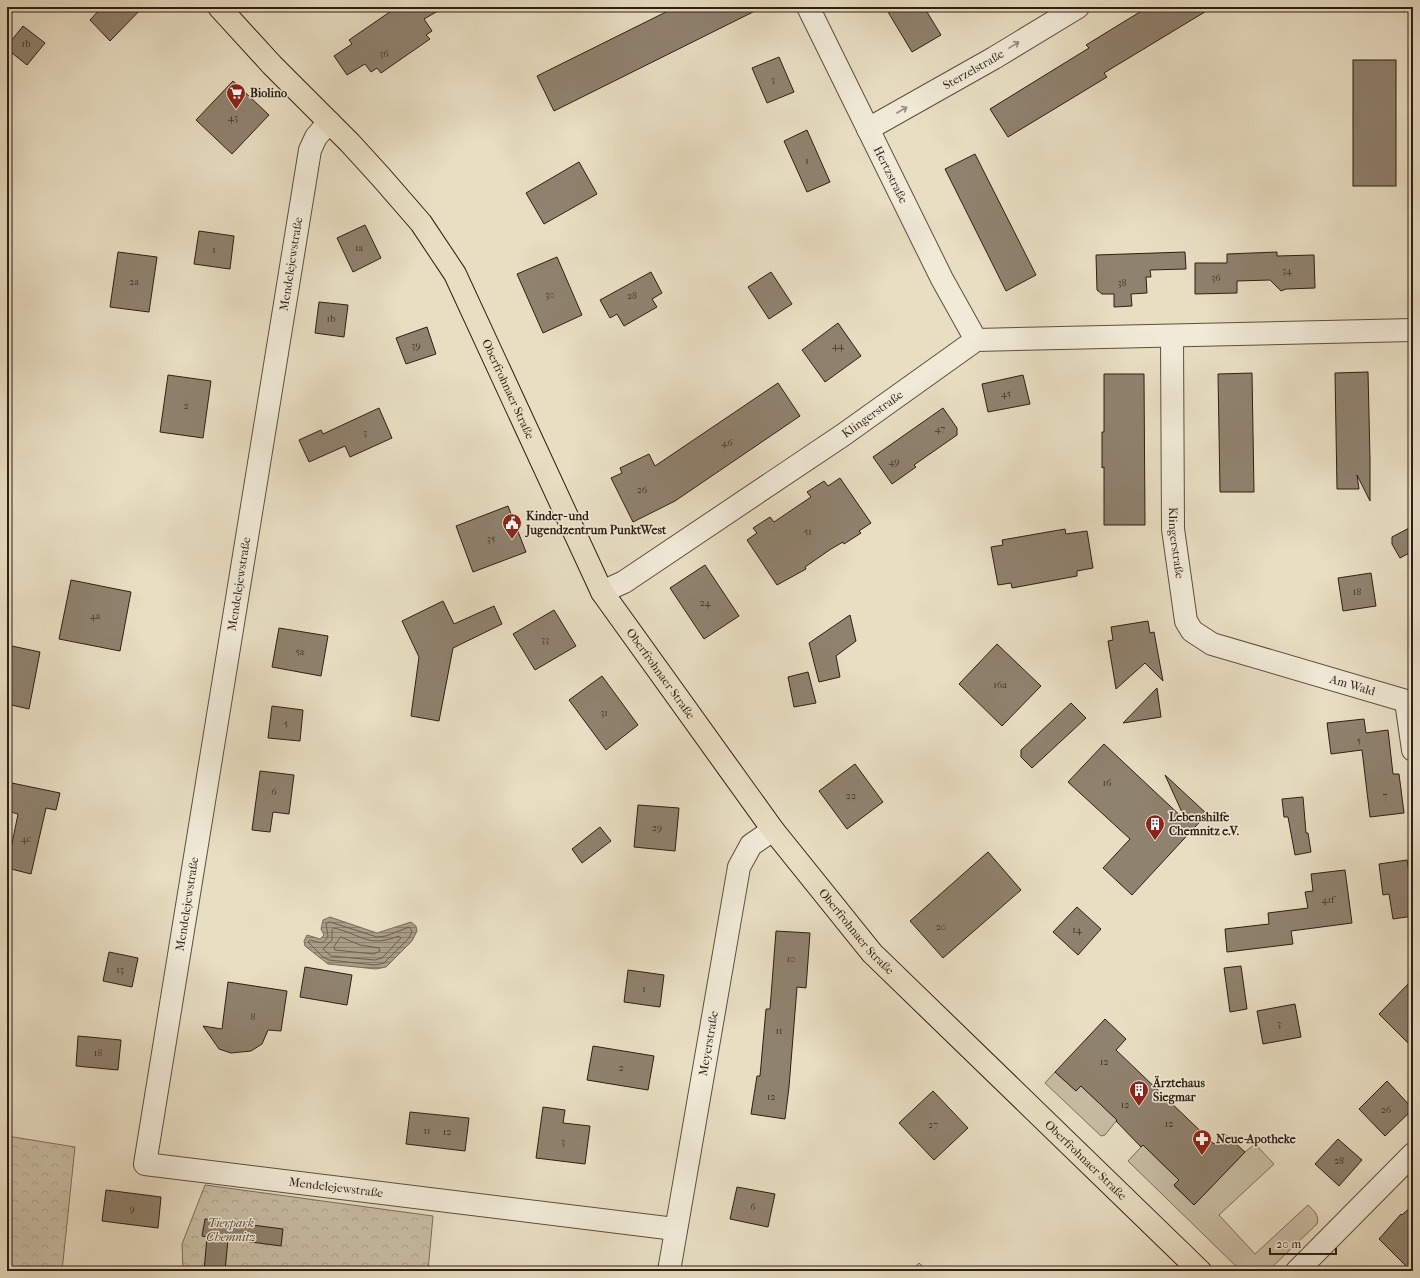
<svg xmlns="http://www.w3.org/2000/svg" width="1420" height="1278" font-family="'IM FELL French Canon',serif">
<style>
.green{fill:#c8bea4;stroke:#7b6e5c}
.park{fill:url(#park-crowns);stroke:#7b6e5c}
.water{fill:url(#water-rules);stroke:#786b58}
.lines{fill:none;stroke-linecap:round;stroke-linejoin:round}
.shore{stroke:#6c5e4c;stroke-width:1}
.building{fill:#8f826e;stroke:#2e1f13}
.minor-casing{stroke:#5c4f3f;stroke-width:24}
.major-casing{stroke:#2e1f13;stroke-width:24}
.minor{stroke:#f0ead7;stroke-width:22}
.major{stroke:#e8dec2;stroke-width:22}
.oneway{stroke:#998f7f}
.labels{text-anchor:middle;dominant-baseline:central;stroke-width:3;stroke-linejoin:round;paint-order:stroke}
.number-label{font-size:10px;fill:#46382a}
.street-label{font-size:12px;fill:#2e1f13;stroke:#f0ead7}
.poi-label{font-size:12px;font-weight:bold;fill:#2e1f13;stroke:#f0ead7;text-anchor:start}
.park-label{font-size:12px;font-style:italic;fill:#5c4f3e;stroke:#f0ead7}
</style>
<defs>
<pattern id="park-crowns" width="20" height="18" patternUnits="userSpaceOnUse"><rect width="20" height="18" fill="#c8bea4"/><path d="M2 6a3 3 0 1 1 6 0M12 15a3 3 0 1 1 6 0" fill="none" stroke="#aca38c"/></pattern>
<pattern id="water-rules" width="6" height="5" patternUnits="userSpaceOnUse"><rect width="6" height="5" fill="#a99d86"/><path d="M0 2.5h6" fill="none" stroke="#8a7f6c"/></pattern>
</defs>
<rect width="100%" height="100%" fill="#e8dec2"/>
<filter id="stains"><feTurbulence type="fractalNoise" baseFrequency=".005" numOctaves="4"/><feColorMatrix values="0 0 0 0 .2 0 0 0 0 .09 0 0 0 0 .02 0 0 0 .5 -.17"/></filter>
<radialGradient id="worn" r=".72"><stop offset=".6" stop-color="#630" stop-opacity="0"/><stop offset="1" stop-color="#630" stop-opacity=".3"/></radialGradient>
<g class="green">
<polygon points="1055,1072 1076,1091 1081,1086 1117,1120 1105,1135 1101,1136 1045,1083"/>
<path d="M1255,1144L1274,1164L1219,1215L1255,1254L1308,1205C1313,1210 1320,1215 1317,1224L1268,1271H1241L1128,1161L1143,1145L1179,1180L1174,1186L1194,1205L1245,1152Z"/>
</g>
<g class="park">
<polygon points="7,1136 75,1147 62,1271 7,1271"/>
<polygon points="205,1185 433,1216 428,1271 183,1271 182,1244"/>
<polygon points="919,1263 928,1271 911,1271"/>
</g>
<polygon class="water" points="330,917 377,933 411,922 416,926 417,931 412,941 386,967 376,969 328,964 305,946 304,941 307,935 320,939 324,935 321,929 323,920"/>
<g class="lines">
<g class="shore">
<path d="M330,922L377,937L386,936L409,927L412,931L409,938L384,963L375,965L329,960L323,957L308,942L310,940C319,942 323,946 328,936L326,924Z"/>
<path d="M334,928C363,935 368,948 399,936L401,938L382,958L375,960L331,956L323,949L332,940V930Z"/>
<polygon points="341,937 360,945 379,948 380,951 374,954 335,950 334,947"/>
</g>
</g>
<g class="building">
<polygon points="102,7 143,7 110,41 90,20"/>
<polygon points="397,7 445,7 424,19 432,31 426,35 430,39 381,73 377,68 371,72 365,64 347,75 334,56 352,44 349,40"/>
<polygon points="676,7 763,7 554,111 537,76"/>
<polygon points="885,7 924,7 941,35 912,52"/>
<polygon points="1148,7 1213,7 1104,73 1107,77 1008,137 990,109 1089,48 1086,45"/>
<polygon points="23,26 45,43 27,65 7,49 7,46"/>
<polygon points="779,57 794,92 767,103 752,68"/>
<rect x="1353" y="60" width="43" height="126"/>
<polygon points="233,81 269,115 232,154 196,120"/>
<polygon points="807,130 830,182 807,192 784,141"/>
<polygon points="975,154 1036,275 1006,291 945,169"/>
<polygon points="579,162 597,194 544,224 526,193"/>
<polygon points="365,225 381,258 353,272 337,238"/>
<polygon points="199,231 234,236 230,269 194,264"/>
<polygon points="118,252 157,257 149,312 110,307"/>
<polygon points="1185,252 1186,269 1150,270 1151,277 1146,277 1147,293 1131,294 1132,306 1114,307 1114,294 1102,294 1097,290 1096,255"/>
<polygon points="1277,252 1277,256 1314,255 1315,288 1286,289 1281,291 1270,280 1237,281 1237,293 1195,294 1195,263 1227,263 1227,254"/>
<polygon points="557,257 582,315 543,333 517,274"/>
<polygon points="651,272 662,293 652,299 657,307 624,326 617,314 610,318 600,300"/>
<polygon points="771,272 792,304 769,319 748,287"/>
<polygon points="319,302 348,305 344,337 315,333"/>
<polygon points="838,323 861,356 825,382 802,350"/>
<polygon points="427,327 436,354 406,364 396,338"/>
<polygon points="1368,372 1370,459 1370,501 1357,475 1359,489 1337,489 1335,373"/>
<polygon points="1252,373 1254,492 1220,492 1218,374"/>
<polygon points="1104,374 1144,374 1145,525 1104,525 1104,467 1102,468 1102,432 1104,432"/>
<polygon points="168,375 211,381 203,438 160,432"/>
<polygon points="1023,375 1030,404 988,412 982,384"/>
<polygon points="778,383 800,416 675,501 633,522 611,478 622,473 620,468 649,454 655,466"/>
<polygon points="379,408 392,438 350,457 345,446 309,462 299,440 321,430 323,434"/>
<polygon points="943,408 957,428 957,435 914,465 916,467 892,484 873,457"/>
<polygon points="840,478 871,523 859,531 861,533 844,544 843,542 831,549 805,567 806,569 777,585 747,540 757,533 753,528 770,517 774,522 811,497 807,492 824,481 828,486"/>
<polygon points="508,506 526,552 473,572 456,526"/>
<polygon points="1413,526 1413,551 1400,558 1392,544 1392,537"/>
<polygon points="1065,529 1066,534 1087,531 1093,568 1077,571 1077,576 1012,588 1011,583 998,585 991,547 1003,545 1002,540"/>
<polygon points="705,565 739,616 704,639 670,588"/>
<polygon points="1371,573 1376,606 1343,611 1338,578"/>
<polygon points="71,580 131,592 120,651 59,639"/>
<polygon points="443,601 454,624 494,606 502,624 453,648 439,721 411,716 419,657 402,621"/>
<polygon points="554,610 576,646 535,670 513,634"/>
<polygon points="850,615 856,641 836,656 840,677 819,682 809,643"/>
<polygon points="1148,621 1150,633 1154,632 1163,681 1145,663 1116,689 1108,641 1113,640 1111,627"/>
<polygon points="279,628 328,636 321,676 272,667"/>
<polygon points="997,644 1041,686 1002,726 959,684"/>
<polygon points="7,645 40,652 29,709 7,704"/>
<polygon points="808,672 816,703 794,707 788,677"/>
<polygon points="602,676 638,725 606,750 569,700"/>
<polygon points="1157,688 1161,717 1123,723"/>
<polygon points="1071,703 1086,718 1032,768 1021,757 1021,750"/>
<polygon points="272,706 303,710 300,741 268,738"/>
<polygon points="1364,719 1366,733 1388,730 1393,774 1399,774 1404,813 1370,817 1362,750 1331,754 1327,723"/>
<polygon points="1104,744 1186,821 1165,775 1207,814 1132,895 1103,868 1130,839 1068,782"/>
<polygon points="855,764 883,802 847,829 819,791"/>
<polygon points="260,771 294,775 289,814 273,812 270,832 252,830"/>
<polygon points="7,782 60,793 56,810 46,808 31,874 7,868 18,814 7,811"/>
<polygon points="1303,797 1306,833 1308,833 1311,852 1295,855 1288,817 1284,817 1282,799"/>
<polygon points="638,805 679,808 675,851 634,847"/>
<polygon points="600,827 611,841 582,863 572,849"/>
<polygon points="988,852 1021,890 943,958 910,921"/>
<polygon points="1407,860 1412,888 1413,888 1413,916 1393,919 1389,894 1383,895 1379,864"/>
<polygon points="1345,870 1352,923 1291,931 1293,944 1227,952 1225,929 1269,924 1268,913 1308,908 1305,892 1313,891 1311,874"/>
<polygon points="1077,907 1101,929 1078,955 1053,932"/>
<polygon points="776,931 810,933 806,988 797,987 789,1087 785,1119 751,1114 757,1076 760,1076 766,1009 770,1009"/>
<polygon points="109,952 138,958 132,987 103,981"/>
<polygon points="1241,966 1247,1009 1230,1012 1224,968"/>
<polygon points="305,967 352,975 347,1005 300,997"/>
<polygon points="628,970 664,975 660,1007 624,1002"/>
<polygon points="1413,979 1413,1048 1379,1014"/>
<polygon points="228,982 287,991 281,1031 268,1030 262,1044 251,1051 231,1053 219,1049 203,1026 222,1029"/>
<polygon points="1295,1004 1301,1037 1263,1044 1257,1011"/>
<polygon points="1105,1019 1126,1039 1116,1050 1214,1144 1224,1133 1245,1152 1194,1205 1174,1185 1179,1180 1143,1145 1141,1147 1116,1121 1117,1120 1081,1086 1076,1091 1055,1072"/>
<polygon points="78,1036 121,1040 118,1070 76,1066"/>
<polygon points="593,1046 654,1056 648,1090 587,1080"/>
<polygon points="1387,1081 1413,1109 1385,1136 1359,1109"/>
<polygon points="933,1091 968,1128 934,1160 899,1123"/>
<polygon points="543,1107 565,1110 563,1123 590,1126 585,1164 536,1158"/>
<polygon points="410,1112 469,1118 465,1151 406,1144"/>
<polygon points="1338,1139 1362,1160 1339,1186 1315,1164"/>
<polygon points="737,1187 775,1194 768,1227 730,1219"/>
<polygon points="106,1190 161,1197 158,1228 102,1221"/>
<polygon points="1413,1205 1413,1271 1411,1271 1379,1239 1401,1214 1402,1215"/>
<polygon points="205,1219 283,1229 281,1246 228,1239 225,1271 204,1271 207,1237 202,1236"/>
</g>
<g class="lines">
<defs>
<g id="minor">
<path id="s1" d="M808,7L942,279L976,340"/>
<path id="s2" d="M329,122L316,137L310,150L145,1164L675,1229"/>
<path id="s3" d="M868,129L994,58L1078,7"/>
<path id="s4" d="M1172,337L1173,529L1186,621L1192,631L1212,644L1413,703"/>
<path id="s5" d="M602,592L624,582L843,435L976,340L1413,330"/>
<polyline points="1406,701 1413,750"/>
<path id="s6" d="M669,1271L739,867L751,845L773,830"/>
<polyline points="1297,1271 1413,1154"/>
</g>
<g id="major">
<path id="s7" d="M219,7L272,65L350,143L381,177L421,223L455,274L602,592L773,830L872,953L1200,1271"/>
</g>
</defs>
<use href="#minor" class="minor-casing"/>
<use href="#major" class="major-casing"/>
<use href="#minor" class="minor"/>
<use href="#major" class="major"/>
</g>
<defs><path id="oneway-shaft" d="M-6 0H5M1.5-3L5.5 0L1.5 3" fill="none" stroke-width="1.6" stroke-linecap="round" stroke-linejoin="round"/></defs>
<g class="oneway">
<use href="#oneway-shaft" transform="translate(1014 45) rotate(-31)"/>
<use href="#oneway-shaft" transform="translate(902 110) rotate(-30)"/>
</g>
<defs>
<symbol id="supermarket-pin" viewBox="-11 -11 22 30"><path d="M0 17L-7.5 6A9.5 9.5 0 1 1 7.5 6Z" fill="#8f2418" stroke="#f0ead7"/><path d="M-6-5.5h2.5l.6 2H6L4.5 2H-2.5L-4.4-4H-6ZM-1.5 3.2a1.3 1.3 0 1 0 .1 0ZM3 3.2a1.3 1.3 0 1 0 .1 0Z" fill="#fff"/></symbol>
<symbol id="civic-pin" viewBox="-11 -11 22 30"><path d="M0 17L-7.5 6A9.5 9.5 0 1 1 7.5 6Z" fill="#8f2418" stroke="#f0ead7"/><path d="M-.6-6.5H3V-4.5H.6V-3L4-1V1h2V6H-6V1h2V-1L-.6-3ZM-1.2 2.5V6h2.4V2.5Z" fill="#fff"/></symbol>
<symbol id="building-pin" viewBox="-11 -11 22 30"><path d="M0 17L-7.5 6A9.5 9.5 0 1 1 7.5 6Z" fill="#8f2418" stroke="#f0ead7"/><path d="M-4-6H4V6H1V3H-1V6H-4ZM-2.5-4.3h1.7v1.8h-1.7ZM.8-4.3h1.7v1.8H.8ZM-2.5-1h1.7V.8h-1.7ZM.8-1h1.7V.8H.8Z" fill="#fff"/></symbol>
<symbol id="pharmacy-pin" viewBox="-11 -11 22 30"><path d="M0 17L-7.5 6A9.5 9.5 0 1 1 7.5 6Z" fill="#8f2418" stroke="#f0ead7"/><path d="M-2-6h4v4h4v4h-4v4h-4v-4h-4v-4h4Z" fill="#fff"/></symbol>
</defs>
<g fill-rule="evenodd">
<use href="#supermarket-pin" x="225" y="82" width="22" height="30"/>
<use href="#civic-pin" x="501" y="512" width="22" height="30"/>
<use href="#building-pin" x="1144" y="813" width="22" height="30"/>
<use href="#building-pin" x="1128" y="1079" width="22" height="30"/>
<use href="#pharmacy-pin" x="1191" y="1128" width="22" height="30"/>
</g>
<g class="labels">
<g class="number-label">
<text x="26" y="44">1b</text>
<text x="384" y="54">36</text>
<text x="773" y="80">3</text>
<text x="233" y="118">43</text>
<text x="807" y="161">1</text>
<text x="359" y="248">1a</text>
<text x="214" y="250">1</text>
<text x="1287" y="271">34</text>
<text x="1216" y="278">36</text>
<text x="134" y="282">2a</text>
<text x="1122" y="283">38</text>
<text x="550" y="295">30</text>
<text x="632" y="296">28</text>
<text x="331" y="319">1b</text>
<text x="416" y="346">39</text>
<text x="838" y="346">44</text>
<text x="1006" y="394">45</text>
<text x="186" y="406">2</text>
<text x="940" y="429">47</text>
<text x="365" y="433">3</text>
<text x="727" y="443">46</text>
<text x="894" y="462">49</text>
<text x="642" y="490">26</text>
<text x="808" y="532">51</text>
<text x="491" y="539">35</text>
<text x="1357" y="592">18</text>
<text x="705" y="603">24</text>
<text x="95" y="616">4a</text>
<text x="545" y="640">33</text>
<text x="300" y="652">5a</text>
<text x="1000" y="685">16a</text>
<text x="604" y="713">31</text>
<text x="286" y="724">5</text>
<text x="1359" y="741">5</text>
<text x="1107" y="783">16</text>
<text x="274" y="792">6</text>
<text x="851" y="796">22</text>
<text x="1385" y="796">7</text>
<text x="657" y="828">29</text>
<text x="26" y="839">4c</text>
<text x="1328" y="900">41f</text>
<text x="941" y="927">20</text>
<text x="1077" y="930">14</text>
<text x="791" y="959">10</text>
<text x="120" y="970">13</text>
<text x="644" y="989">1</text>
<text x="253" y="1017">8</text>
<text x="1279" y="1024">3</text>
<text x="779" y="1031">11</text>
<text x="98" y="1053">18</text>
<text x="1104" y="1062">12</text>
<text x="621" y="1068">2</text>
<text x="771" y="1097">12</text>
<text x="1125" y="1105">12</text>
<text x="1386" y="1110">26</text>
<text x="1169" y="1124">12</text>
<text x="933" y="1125">27</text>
<text x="427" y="1131">11</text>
<text x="447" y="1132">12</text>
<text x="563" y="1142">3</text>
<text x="1339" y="1161">28</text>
<text x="753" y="1207">6</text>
<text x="132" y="1209">9</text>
</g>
<g class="street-label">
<text stroke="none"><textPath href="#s3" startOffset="121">Sterzelstraße</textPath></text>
<text stroke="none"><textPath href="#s1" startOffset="187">Hertzstraße</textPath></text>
<text transform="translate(291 264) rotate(-81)">Mendelejewstraße</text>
<text stroke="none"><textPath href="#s7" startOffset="484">Oberfrohnaer Straße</textPath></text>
<text stroke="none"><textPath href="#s5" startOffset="324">Klingerstraße</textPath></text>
<text stroke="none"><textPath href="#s4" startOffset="206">Klingerstraße</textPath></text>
<text transform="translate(239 584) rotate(-81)">Mendelejewstraße</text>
<text stroke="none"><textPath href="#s7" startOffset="808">Oberfrohnaer Straße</textPath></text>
<text stroke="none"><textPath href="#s4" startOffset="467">Am Wald</textPath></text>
<text transform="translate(187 904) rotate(-81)">Mendelejewstraße</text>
<text stroke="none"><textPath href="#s7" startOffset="1132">Oberfrohnaer Straße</textPath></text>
<text stroke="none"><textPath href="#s6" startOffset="231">Meyerstraße</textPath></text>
<text stroke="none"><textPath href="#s7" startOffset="1456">Oberfrohnaer Straße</textPath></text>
<text stroke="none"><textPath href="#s2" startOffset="1254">Mendelejewstraße</textPath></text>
</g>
<g class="poi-label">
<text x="250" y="93">Biolino</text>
<text x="526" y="516">Kinder- und<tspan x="526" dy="14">Jugendzentrum PunktWest</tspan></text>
<text x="1169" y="817">Lebenshilfe<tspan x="1169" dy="14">Chemnitz e.V.</tspan></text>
<text x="1153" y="1083">Ärztehaus<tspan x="1153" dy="14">Siegmar</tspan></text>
<text x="1216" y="1139">Neue-Apotheke</text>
</g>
<g class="park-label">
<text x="231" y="1223">Tierpark<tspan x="231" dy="14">Chemnitz</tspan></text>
</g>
</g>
<rect width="1420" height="1278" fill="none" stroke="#e8dec2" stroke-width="24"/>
<rect x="8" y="8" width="1404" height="1262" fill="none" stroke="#2e1f13" stroke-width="2"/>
<rect x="12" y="12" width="1396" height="1254" fill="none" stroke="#2e1f13"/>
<path d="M1270 1248v6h66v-6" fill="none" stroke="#2e1f13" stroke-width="2"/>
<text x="1276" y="1248" font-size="12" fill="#2e1f13" stroke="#f0ead7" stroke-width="3" paint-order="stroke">20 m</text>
<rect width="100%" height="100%" filter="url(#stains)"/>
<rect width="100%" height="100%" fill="url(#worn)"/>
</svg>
